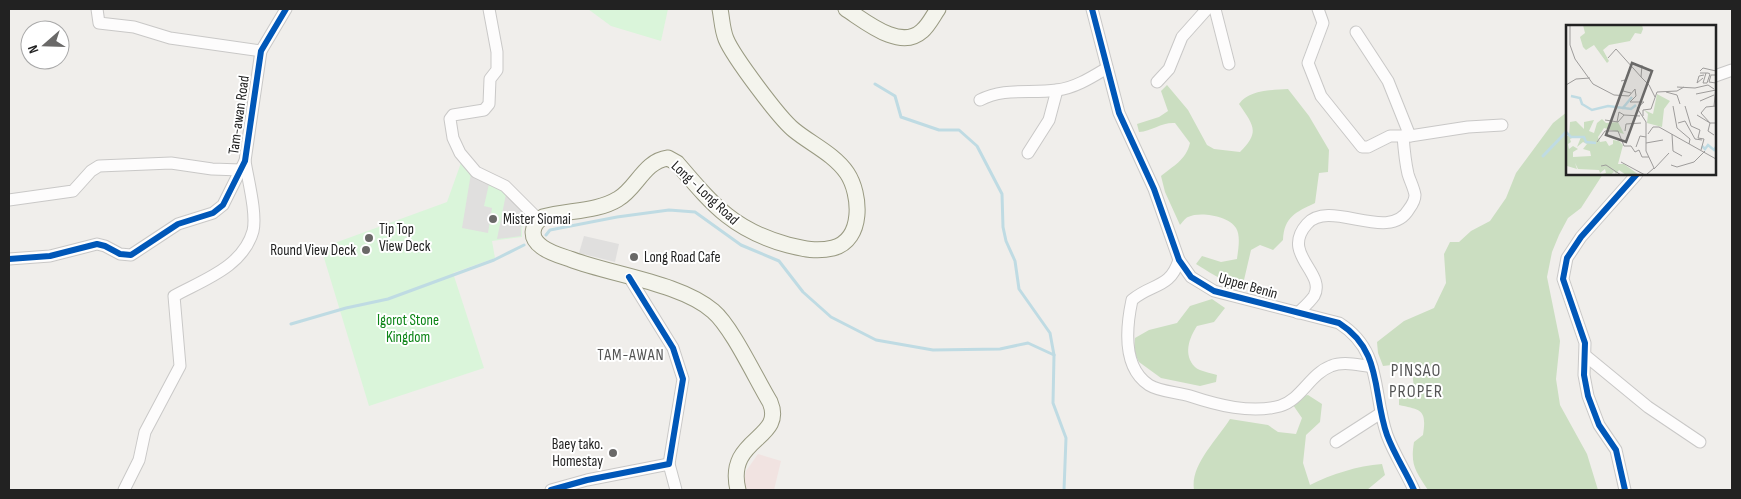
<svg xmlns="http://www.w3.org/2000/svg" width="1741" height="499" font-family="'Sofia Sans Condensed',sans-serif">
<style>
.commercial{fill:#f1e3e1}
.forest{fill:#cbdec1}
.park{fill:#daf5da}
.parking{fill:#e0dfde}
.lines{fill:none;stroke-linecap:round;stroke-linejoin:round}
.stream{stroke:#bfdbe3;stroke-width:3}
.minor-casing{stroke:#c9c8c7;stroke-width:13}
.secondary-casing{stroke:#999a82;stroke-width:17}
.minor{stroke:#fdfcfc;stroke-width:11}
.secondary{stroke:#f4f4ed;stroke-width:15}
.cycleway-casing{stroke:#fff;stroke-width:9}
.cycleway{stroke:#0057b8;stroke-width:6}
.poi-dot{fill:#6a6968;stroke:#fff;stroke-width:2}
.labels{text-anchor:middle;dominant-baseline:central;stroke-width:4;stroke-linejoin:round;paint-order:stroke}
.street-label{font-size:15px;fill:#222;stroke:#fff}
.poi-label{font-size:15px;fill:#222;stroke:#fff;text-anchor:start}
.park-label{font-size:15px;fill:#0c8416;stroke:#fff}
.neighbourhood-label{font-size:16px;letter-spacing:1px;fill:#555;stroke:#fff}
.quarter-label{font-size:18px;letter-spacing:1px;fill:#555;stroke:#fff}
.inset-river{fill:none;stroke:#bfdbe3;stroke-width:2.5}
.inset-road{fill:none;stroke:#9e9c9b;stroke-width:1}
.view{fill:#6a6968;fill-opacity:0.15;stroke:#6a6968;stroke-width:2.5}
.inset-edge{fill:none;stroke:#222;stroke-width:2.5}
</style>
<rect width="100%" height="100%" fill="#f0eeeb"/>
<polygon class="commercial" points="758,454 781,461 774,490 746,490 744,482 746,471"/>
<g class="forest">
<path d="M1167,85L1188,110L1207,145L1214,149L1240,152C1260,132 1254,126 1239,104C1249,90 1271,90 1288,89L1309,116L1329,150L1328,172L1319,173L1315,203C1296,212 1284,217 1283,240L1273,250L1260,245L1251,250L1244,280C1227,287 1210,272 1196,264L1202,256L1221,262L1237,259C1238,250 1241,236 1236,228C1229,216 1200,211 1188,217C1185,218 1182,223 1180,225L1165,192L1161,176C1173,166 1186,160 1190,143L1175,123C1162,122 1152,131 1139,132L1137,124L1159,117L1168,111L1161,91Z"/>
<path d="M1567,112V174H1603L1581,208L1568,218L1559,235L1552,252L1547,277L1560,341L1556,379L1560,405L1587,454L1598,490H1428C1416,472 1410,465 1414,442L1423,435C1427,409 1421,410 1399,405V399L1414,388L1412,371L1400,364L1383,366L1378,353L1377,342L1404,321L1434,308L1446,283L1444,254L1450,242H1459L1471,231L1490,221L1506,198L1516,173L1553,123Z"/>
<path d="M1212,299L1225,308L1214,322L1197,326C1189,338 1183,355 1195,367C1199,371 1211,373 1217,375L1216,382L1200,386L1161,378L1139,362L1134,352L1135,338L1149,330L1177,323L1190,306Z"/>
<path d="M1308,395L1322,404L1320,422L1306,435L1303,463L1310,485C1332,474 1357,466 1382,464L1385,475L1367,490H1194C1190,465 1217,440 1230,419L1268,425L1278,432L1296,434L1302,418L1293,405L1297,397Z"/>
</g>
<g class="park">
<polygon points="588,9 668,9 661,41 611,26"/>
<polygon points="462,160 506,192 527,215 522,228 522,237 492,241 495,258 453,273 484,368 369,406 321,248 447,202"/>
</g>
<g class="parking">
<polygon points="471,173 489,184 484,206 492,208 488,233 462,228"/>
<polygon points="506,194 526,215 521,228 521,236 497,239"/>
<polygon points="584,236 619,244 615,262 579,253"/>
</g>
<g class="lines">
<g class="stream">
<polyline points="875,84 895,96 901,117 939,130 959,130 977,146 1002,194 1003,227 1006,241 1015,261 1019,289 1050,333 1054,355 1053,403 1066,438 1064,490"/>
<polyline points="1543,156 1567,131"/>
<polyline points="546,235 550,230 617,217 669,210 695,212 741,245 779,261 803,292 831,317 876,340 933,350 1000,349 1028,343 1054,355"/>
<polyline points="291,324 346,308 388,299 494,260 524,245"/>
</g>
<defs>
<g id="minor">
<polyline points="97,9 99,23 134,27 170,38 261,51"/>
<polyline points="489,9 497,52 497,70 490,79 489,104 484,110 453,115 450,119 453,138 460,153 476,172 505,186 539,220"/>
<path d="M1092,9L1119,113L1154,189L1179,260L1191,277L1214,291L1339,323C1383,351 1372,392 1387,435C1394,454 1406,472 1414,490"/>
<polyline points="1215,9 1229,64"/>
<polyline points="1318,9 1323,23 1308,63 1321,96 1362,147 1368,147 1390,136 1410,136 1468,127 1502,125"/>
<polyline points="1356,32 1388,81 1410,136"/>
<polyline points="1715,76 1732,70"/>
<polyline points="1157,82 1169,69 1182,37 1207,9"/>
<path d="M980,100C1005,87 1030,94 1057,90C1075,88 1092,77 1107,68"/>
<polyline points="1028,153 1049,120 1057,90"/>
<polyline points="9,200 73,191 91,171 99,166 171,163 212,169 241,170"/>
<polyline points="9,259 50,256 97,244 105,246 120,254 131,255 178,224 213,213 223,205 245,161 261,51 286,9"/>
<path d="M1179,260C1170,289 1152,283 1132,300C1126,328 1122,367 1149,385C1160,392 1178,392 1190,396C1217,405 1251,414 1280,406C1301,400 1310,374 1331,366C1343,361 1360,365 1372,367"/>
<path d="M1298,313C1303,308 1310,302 1314,296C1327,273 1280,254 1307,224C1330,198 1389,244 1409,209C1412,205 1415,201 1415,195C1414,188 1410,181 1408,174C1405,161 1404,149 1403,136"/>
<polyline points="1586,356 1648,407 1700,442"/>
<polyline points="1336,442 1381,413"/>
<polyline points="669,464 676,490"/>
<path d="M124,490L139,460L145,432L180,366L174,296C203,280 243,267 253,231C257,214 248,180 245,161"/>
<polyline points="551,490 587,480 669,464 683,379 673,348 629,277"/>
<polyline points="1625,490 1616,450 1599,425 1588,396 1584,375 1585,343 1563,279 1567,258 1581,237 1637,174"/>
</g>
<g id="secondary">
<path d="M720,9C722,19 722,29 726,39C733,56 779,118 794,130C811,144 834,154 847,173C861,194 864,240 833,248C817,252 804,249 788,245C733,230 713,205 677,163L668,158C644,161 637,188 618,199C597,212 567,210 543,217C531,225 529,238 542,247C550,253 561,256 570,259C612,275 681,283 713,311C732,327 756,379 770,402C786,440 725,437 738,490"/>
<path d="M846,9C865,21 900,51 922,31C929,25 933,16 938,9"/>
</g>
</defs>
<use href="#minor" class="minor-casing"/>
<use href="#secondary" class="secondary-casing"/>
<use href="#minor" class="minor"/>
<use href="#secondary" class="secondary"/>
<defs>
<g id="cycleway">
<path d="M1092,9L1119,113L1154,189L1179,260L1191,277L1214,291L1339,323C1383,351 1372,392 1387,435C1394,454 1406,472 1414,490"/>
<polyline points="9,259 50,256 97,244 105,246 120,254 131,255 178,224 213,213 223,205 245,161 261,51 286,9"/>
<polyline points="551,490 587,480 669,464 683,379 673,348 629,277"/>
<polyline points="1625,490 1616,450 1599,425 1588,396 1584,375 1585,343 1563,279 1567,258 1581,237 1637,174"/>
</g>
</defs>
<use href="#cycleway" class="cycleway-casing"/>
<use href="#cycleway" class="cycleway"/>
</g>
<g class="poi-dot">
<circle cx="493" cy="219" r="5"/>
<circle cx="369" cy="238" r="5"/>
<circle cx="366" cy="250" r="5"/>
<circle cx="634" cy="257" r="5"/>
<circle cx="613" cy="453" r="5"/>
</g>
<g class="labels">
<g class="street-label">
<text transform="translate(239 115) rotate(-82)">Tam-awan Road</text>
<text transform="translate(705 193) rotate(43)">Long - Long Road</text>
<text transform="translate(1248 286) rotate(16)">Upper Benin</text>
</g>
<g class="poi-label">
<text x="503" y="219">Mister Siomai</text>
<text x="379" y="229">Tip Top<tspan x="379" dy="17">View Deck</tspan></text>
<text x="356" y="250" text-anchor="end">Round View Deck</text>
<text x="644" y="257">Long Road Cafe</text>
<text x="603" y="444" text-anchor="end">Baey tako.<tspan x="603" dy="17">Homestay</tspan></text>
</g>
<g class="park-label">
<text x="408" y="320">Igorot Stone<tspan x="408" dy="17">Kingdom</tspan></text>
</g>
<g class="neighbourhood-label">
<text x="631" y="355">TAM-AWAN</text>
</g>
<g class="quarter-label">
<text x="1416" y="370">PINSAO<tspan x="1416" dy="21">PROPER</tspan></text>
</g>
</g>
<g transform="translate(1566 25)">
<rect width="150" height="150" fill="#f0eeeb"/>
<path d="M17,0H76L77,4L75,9L69,8L64,16L43,20L37,25L43,36L41,38L28,20L20,25L17,22L14,12L19,8ZM91,69L104,76L98,84L96,102L81,98L82,89L78,85L87,89ZM36,94L40,98L52,97L58,109L38,103L32,112L34,117L40,116L43,121L47,119V115L53,116L57,120L52,139H58L73,150H60L53,145L50,149L45,142L48,147L44,150H33L40,148L39,144L34,148L33,145L12,144L9,138L11,144L1,141L0,111H3L4,97L10,96L18,104V97L28,95L23,106L28,108L31,98ZM10,111L15,112L11,122L17,117L21,119L17,124L24,126L25,131L7,132V127L12,124L7,121L3,124L2,119L5,117L4,114Z" fill="#cbdec1" fill-rule="evenodd"/>
<path class="inset-river" d="M5,71L14,73L16,79L26,85L42,81L65,84L70,80M56,84L66,72M0,107L5,112H18L20,117L30,118M136,121L139,124L142,120L148,125L150,122"/>
<path class="inset-road" d="M4,0V20L9,34L27,59L48,70L63,71L69,64L70,71L64,77H78L71,83L80,97V126L88,143L80,150M42,33L50,24L76,53M76,40L75,52L83,60L89,72M134,46L137,43L150,46M134,48H142L144,49L141,58H137L140,48M150,50H145L143,57L150,58M137,53L131,58L133,51L138,50M55,56L59,55L57,66L65,68M0,60L10,54L24,53M111,62L129,63L142,60L148,64M100,67L111,70L114,79M130,69L150,65M134,76L148,70M107,81L111,103L124,114L123,119M119,81L125,101L134,105L132,113L138,114L135,125M148,81L150,62M150,81L140,82L135,88L144,98H150M131,90L144,98L142,106L148,110M77,91V85L85,84L91,67L111,66L118,62M39,95L52,97L58,90L74,91M51,97L53,87L58,90M112,98L119,96L129,114L136,115M59,106L60,99L75,98M82,109L87,102H93L150,134M106,109L107,126L116,131M31,117L39,106H52L58,121H65L69,127L73,125L76,132H83M80,118L97,115M70,122L74,111L80,112M55,137L79,150M105,140L111,142L128,137L139,126M35,141L40,140L55,150M88,144L103,128"/>
<path class="view" d="M66,38L86,46L60,117L40,110Z"/>
<rect width="150" height="150" class="inset-edge"/>
</g>
<rect width="1741" height="499" fill="none" stroke="#222222" stroke-width="20"/>
<g transform="translate(45 45) rotate(250)"><circle r="24" fill="#ffffff" stroke="#a7a7a7"/>
<path d="M0-4L9 19L0 12L-9 19Z" fill="#6a6968"/>
<text y="-8" font-size="14" font-weight="bold" text-anchor="middle" fill="#222222">N</text>
</g>
</svg>
